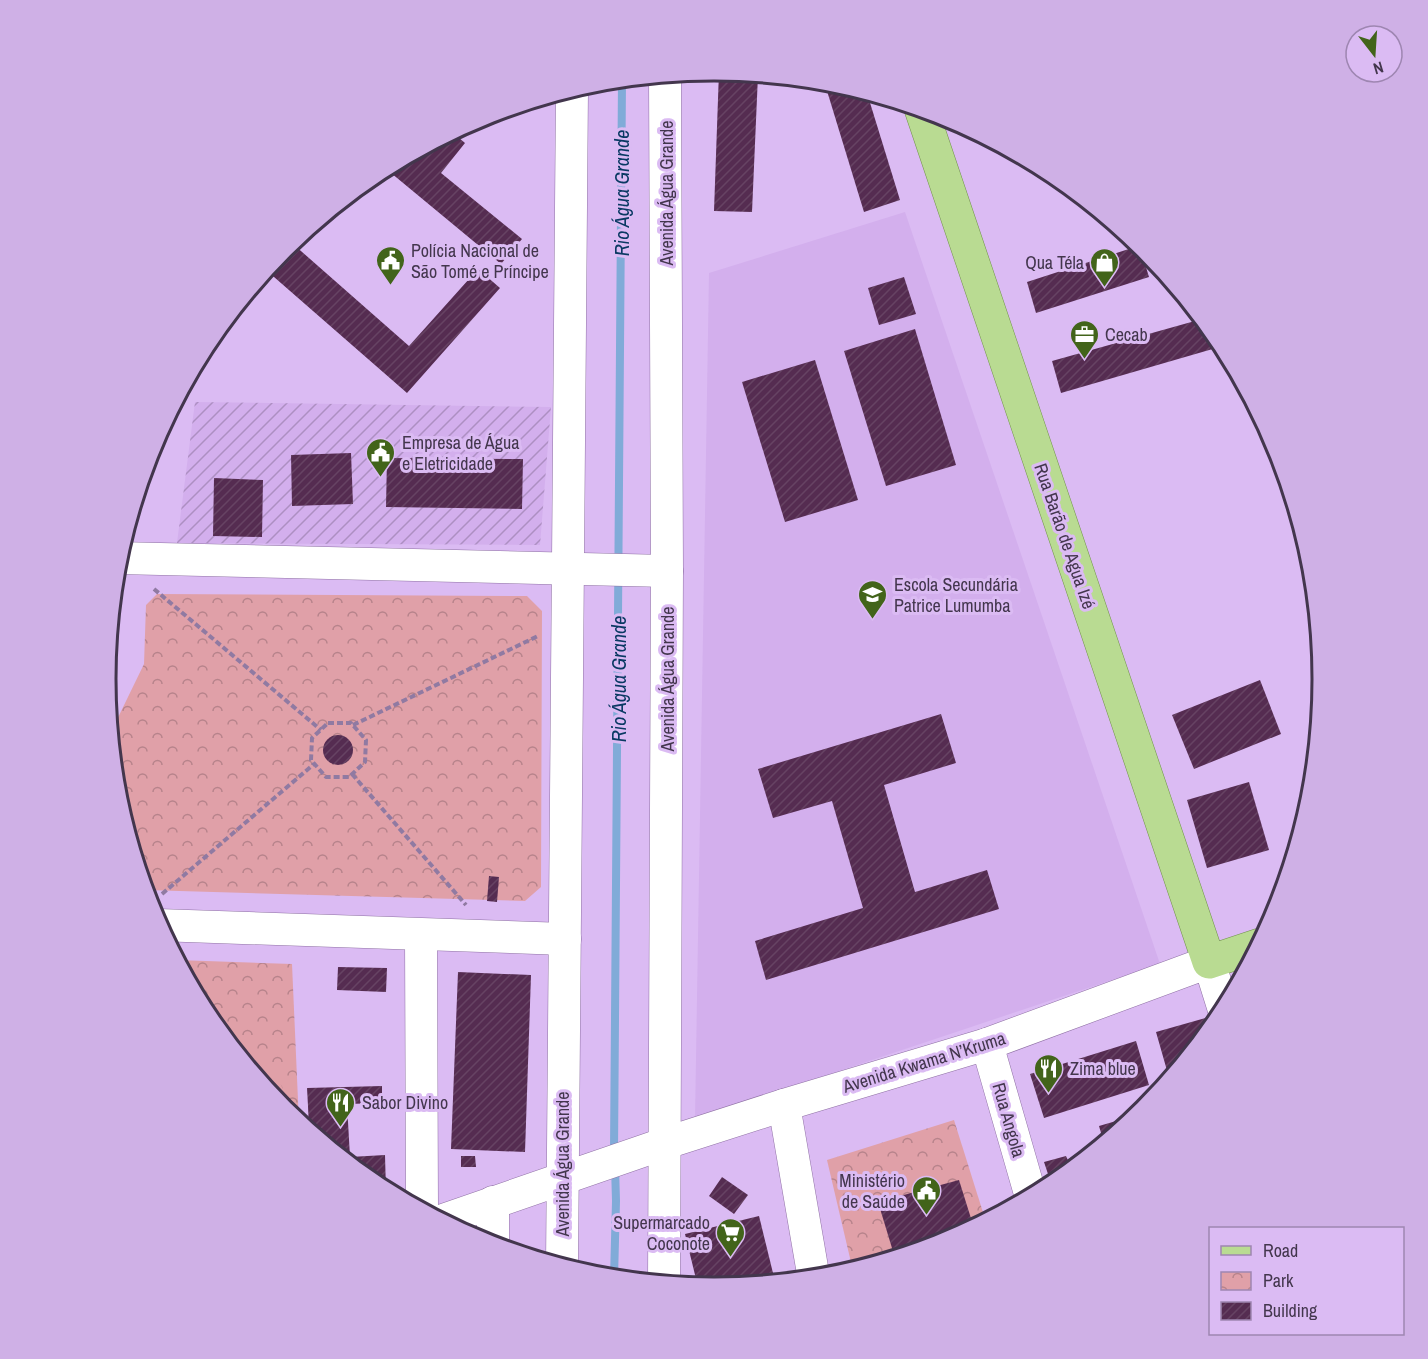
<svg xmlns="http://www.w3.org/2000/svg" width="1428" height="1359" font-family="'Archivo Narrow',sans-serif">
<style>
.built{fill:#d3afed}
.industrial{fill:url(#industrial-furrows)}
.park{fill:url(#park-crowns)}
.pitch{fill:#e0a0a8}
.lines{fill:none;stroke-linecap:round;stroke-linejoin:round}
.stream{stroke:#81abd8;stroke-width:8}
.building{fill:url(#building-hatch)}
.minor-casing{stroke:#8f71a4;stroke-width:33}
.major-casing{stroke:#71924b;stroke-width:34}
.path{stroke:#907aa2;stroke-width:4;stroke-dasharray:6 3;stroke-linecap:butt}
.minor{stroke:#fff;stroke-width:32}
.major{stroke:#b9db92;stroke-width:33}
.labels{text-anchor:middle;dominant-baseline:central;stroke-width:6;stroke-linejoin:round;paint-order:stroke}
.street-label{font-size:18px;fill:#43364d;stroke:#dbbbf3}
.poi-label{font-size:18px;fill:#43364d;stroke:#dbbbf3;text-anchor:start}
.water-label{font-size:20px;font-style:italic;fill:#0a3963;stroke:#dbbbf3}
.rim{fill:none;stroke:#43364d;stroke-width:3}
</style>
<defs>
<pattern id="industrial-furrows" width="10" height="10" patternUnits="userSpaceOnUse" patternTransform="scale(1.5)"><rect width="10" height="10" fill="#d3afed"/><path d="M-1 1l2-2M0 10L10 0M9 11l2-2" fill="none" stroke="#ad8fc2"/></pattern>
<pattern id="park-crowns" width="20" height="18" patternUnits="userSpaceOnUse" patternTransform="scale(1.5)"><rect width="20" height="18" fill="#e0a0a8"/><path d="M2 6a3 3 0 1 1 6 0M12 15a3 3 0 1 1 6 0" fill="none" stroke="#b7838b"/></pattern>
<pattern id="building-hatch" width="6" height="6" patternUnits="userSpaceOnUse" patternTransform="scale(1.5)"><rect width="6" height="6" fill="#552c51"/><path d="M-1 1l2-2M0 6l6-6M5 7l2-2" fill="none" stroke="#664363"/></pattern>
</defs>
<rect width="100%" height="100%" fill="#dbbbf3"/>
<polygon class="built" points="905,212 1160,964 695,1119 709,273"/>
<polygon class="industrial" points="195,402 551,407 540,545 177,543"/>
<g class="park">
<polygon points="157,594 527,596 542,611 541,887 525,901 145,890 117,798 110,734 144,664 146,605"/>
<polygon points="177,960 292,964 299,1123 283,1110 207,1018"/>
<polygon points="954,1120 986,1222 947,1242 853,1271 827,1160"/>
</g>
<polygon class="pitch" points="250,1060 272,1067 283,1089 285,1111 244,1062"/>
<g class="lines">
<g class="stream">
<polyline points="614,1153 622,80"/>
<polyline points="614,1279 616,1201 615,1166"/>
</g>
</g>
<g class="building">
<polygon points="719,71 758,75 752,212 714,211"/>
<polygon points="824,81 867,93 900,200 864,212"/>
<polygon points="452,132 465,143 441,173 522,239 501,264 385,168"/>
<polygon points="1044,169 1053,173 1057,177 1048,180"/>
<polygon points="298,237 293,244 409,346 478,269 500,288 407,393 266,270 284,249"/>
<polygon points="1133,239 1154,261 1145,264 1149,277 1036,313 1027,282 1135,247"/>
<polygon points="904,277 916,314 879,325 868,288"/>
<polygon points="1202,319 1223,346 1061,393 1052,361"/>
<polygon points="915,329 956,465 886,486 844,351"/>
<polygon points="815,360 858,500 785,522 742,382"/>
<polygon points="351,453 353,504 292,506 291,455"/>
<polygon points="387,458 523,459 522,509 386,507"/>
<polygon points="214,478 263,480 262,537 213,536"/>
<polygon points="1260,680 1281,734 1194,769 1172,715"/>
<polygon points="941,714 956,763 884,785 915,892 987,870 999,909 766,980 755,941 863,908 832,801 773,818 758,769"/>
<circle cx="338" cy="750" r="15"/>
<polygon points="1249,782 1269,850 1207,868 1187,800"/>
<polygon points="489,876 499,877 497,902 487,901"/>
<polygon points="338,967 387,968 386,992 337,990"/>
<polygon points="458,972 531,975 525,1152 451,1149"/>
<polygon points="1209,1017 1213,1027 1176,1072 1168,1074 1156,1032"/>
<polygon points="1136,1041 1149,1085 1044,1118 1030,1074"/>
<polygon points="382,1086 382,1103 347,1104 350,1157 385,1155 386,1191 375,1186 309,1131 308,1106 307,1088"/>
<polygon points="1140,1114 1104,1143 1099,1126"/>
<polygon points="461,1156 475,1156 476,1167 461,1167"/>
<polygon points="1066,1156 1072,1169 1052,1186 1044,1162"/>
<polygon points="722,1177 748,1195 734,1214 709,1196"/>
<polygon points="959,1180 974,1228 947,1242 895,1258 878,1202"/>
<polygon points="759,1216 773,1273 712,1288 698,1287 685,1234"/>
</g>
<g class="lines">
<defs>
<g id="minor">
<polyline points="118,558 667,571"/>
<polyline points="158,925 565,939"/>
<polyline points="421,935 422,1211"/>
<polyline points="987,1044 1031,1197"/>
<polyline points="784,1105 814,1279"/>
<polyline points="440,1221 666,1143 784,1105 987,1044 1209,962 1224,1010"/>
<polyline points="493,1246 493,1202"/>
<polyline points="562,1267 572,89"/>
<polyline points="664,1284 667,571 665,75"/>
</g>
<polyline id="major" points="921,109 1209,962 1260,945"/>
</defs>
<use href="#minor" class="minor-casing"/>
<use href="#major" class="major-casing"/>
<g class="path">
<polyline points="154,589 321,730"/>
<polygon points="328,723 351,723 366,740 365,762 349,777 326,777 311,760 312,738"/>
<polyline points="353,725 538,636"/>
<polyline points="352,774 466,905"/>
<polyline points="162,894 314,764"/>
</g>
<use href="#minor" class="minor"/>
<use href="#major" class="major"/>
</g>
<defs>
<symbol id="civic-pin" viewBox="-11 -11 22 30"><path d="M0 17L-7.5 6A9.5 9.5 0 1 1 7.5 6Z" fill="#42641a" stroke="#dbbbf3"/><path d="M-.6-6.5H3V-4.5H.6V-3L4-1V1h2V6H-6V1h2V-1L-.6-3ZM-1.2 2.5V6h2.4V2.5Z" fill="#fff"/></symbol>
<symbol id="shop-pin" viewBox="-11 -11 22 30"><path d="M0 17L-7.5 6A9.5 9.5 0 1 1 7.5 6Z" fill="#42641a" stroke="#dbbbf3"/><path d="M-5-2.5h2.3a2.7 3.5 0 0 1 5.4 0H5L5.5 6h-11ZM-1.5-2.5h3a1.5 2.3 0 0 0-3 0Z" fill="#fff"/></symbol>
<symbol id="office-pin" viewBox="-11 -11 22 30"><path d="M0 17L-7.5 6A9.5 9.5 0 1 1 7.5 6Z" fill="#42641a" stroke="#dbbbf3"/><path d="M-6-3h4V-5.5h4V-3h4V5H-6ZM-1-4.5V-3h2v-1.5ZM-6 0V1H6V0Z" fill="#fff"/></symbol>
<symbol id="school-pin" viewBox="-11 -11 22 30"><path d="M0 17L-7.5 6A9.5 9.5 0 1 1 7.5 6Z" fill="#42641a" stroke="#dbbbf3"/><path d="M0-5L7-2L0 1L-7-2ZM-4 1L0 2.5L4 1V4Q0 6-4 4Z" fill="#fff"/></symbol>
<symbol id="restaurant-pin" viewBox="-11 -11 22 30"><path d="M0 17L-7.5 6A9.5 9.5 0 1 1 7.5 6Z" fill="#42641a" stroke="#dbbbf3"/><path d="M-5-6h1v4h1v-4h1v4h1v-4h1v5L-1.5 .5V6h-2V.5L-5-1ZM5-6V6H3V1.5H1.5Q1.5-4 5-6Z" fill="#fff"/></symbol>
<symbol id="supermarket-pin" viewBox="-11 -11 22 30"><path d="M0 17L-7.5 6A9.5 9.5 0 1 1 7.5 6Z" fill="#42641a" stroke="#dbbbf3"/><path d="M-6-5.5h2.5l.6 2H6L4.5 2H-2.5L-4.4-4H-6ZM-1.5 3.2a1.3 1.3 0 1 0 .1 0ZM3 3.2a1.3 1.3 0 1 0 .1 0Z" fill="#fff"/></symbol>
</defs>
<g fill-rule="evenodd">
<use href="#civic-pin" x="374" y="244" width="33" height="45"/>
<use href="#shop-pin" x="1088" y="246" width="33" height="45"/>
<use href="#office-pin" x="1068" y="318" width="33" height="45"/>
<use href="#civic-pin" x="364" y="436" width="33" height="45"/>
<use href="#school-pin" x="856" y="578" width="33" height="45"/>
<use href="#restaurant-pin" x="1032" y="1052" width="33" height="45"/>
<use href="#restaurant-pin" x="324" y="1086" width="33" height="45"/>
<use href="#civic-pin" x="910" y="1174" width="33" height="45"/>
<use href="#supermarket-pin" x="714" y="1216" width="33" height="45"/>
</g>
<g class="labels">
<g class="street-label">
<text transform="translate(666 193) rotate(-90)">Avenida Água Grande</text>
<text transform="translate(1065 536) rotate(71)">Rua Barão de Agua Izé</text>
<text transform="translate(667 679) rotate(-90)">Avenida Água Grande</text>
<text transform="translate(924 1062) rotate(-17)">Avenida Kwama N’Kruma</text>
<text transform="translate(1009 1120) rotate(74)">Rua Angola</text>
<text transform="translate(562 1164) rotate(-90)">Avenida Água Grande</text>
</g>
<g class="poi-label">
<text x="411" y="250">Polícia Nacional de<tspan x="411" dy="21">São Tomé e Príncipe</tspan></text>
<text x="1084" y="262" text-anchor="end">Qua Téla</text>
<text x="1105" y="334">Cecab</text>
<text x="402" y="442">Empresa de Água<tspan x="402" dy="21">e Eletricidade</tspan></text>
<text x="894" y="584">Escola Secundária<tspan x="894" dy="21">Patrice Lumumba</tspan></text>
<text x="1070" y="1068">Zima blue</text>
<text x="362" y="1102">Sabor Divino</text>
<text x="905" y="1180" text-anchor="end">Ministério<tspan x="905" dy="21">de Saúde</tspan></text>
<text x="710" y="1222" text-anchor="end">Supermarcado<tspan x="710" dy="21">Coconote</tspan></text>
</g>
<g class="water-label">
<text transform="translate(621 193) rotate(-90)">Rio Água Grande</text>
<text transform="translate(618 679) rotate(-90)">Rio Água Grande</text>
</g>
</g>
<path d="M0 0H1428V1359H0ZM116 679a598 598 0 1 1 1196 0a598 598 0 1 1-1196 0Z" fill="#cfb0e6" fill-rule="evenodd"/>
<path class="rim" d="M116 679a598 598 0 1 1 1196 0a598 598 0 1 1-1196 0Z"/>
<rect x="1209" y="1227" width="195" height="108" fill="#dbbbf3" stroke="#9e86b1" stroke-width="1.5"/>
<rect x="1221" y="1246" width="30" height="9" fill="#b9db92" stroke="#9e86b1" stroke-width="1.5"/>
<text x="1263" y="1257" font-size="18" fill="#43364d">Road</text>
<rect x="1221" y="1272" width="30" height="18" fill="url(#park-crowns)" stroke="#9e86b1" stroke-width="1.5"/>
<text x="1263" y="1287" font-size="18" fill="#43364d">Park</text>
<rect x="1221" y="1302" width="30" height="18" fill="url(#building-hatch)" stroke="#9e86b1" stroke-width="1.5"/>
<text x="1263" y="1317" font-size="18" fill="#43364d">Building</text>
<g transform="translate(1374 54) rotate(163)"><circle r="28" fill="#dbbbf3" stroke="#9e86b1" stroke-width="1.5"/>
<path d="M0-4.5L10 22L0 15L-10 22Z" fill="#42641a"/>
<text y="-9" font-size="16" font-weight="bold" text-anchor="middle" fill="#43364d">N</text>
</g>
</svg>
